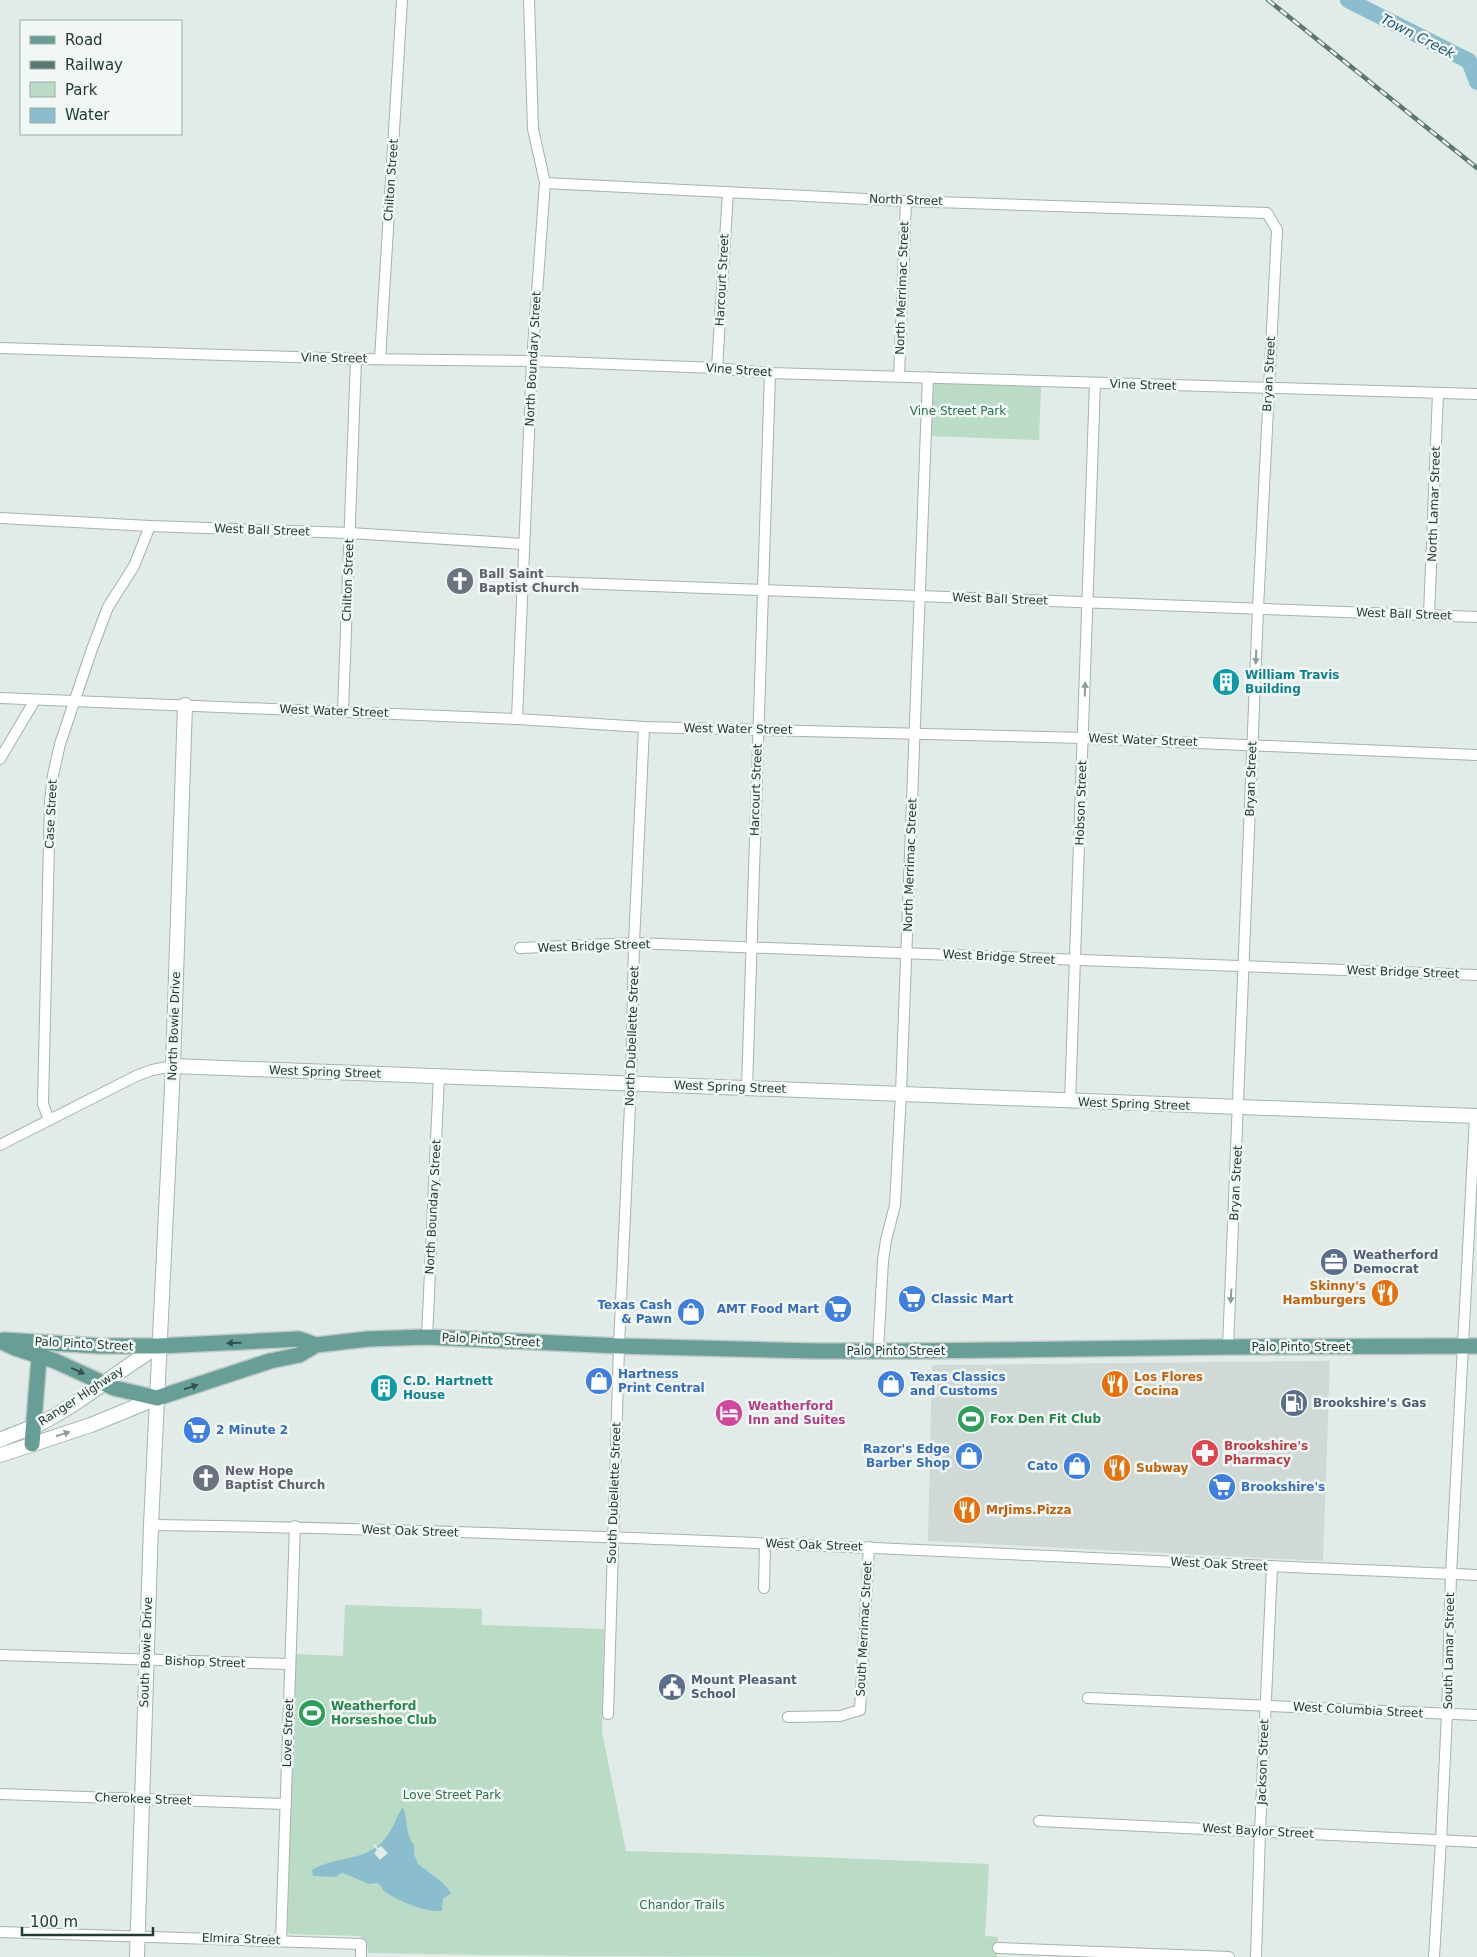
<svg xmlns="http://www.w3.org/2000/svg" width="1477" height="1957" font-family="'DejaVu Sans',sans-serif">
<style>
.built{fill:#cfdad6}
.green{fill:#badbc6}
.water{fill:#8abdce}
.pier{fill:#e1ebe7}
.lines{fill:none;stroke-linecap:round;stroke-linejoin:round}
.river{stroke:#8abdce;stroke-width:16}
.street-casing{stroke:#a4b3ae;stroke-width:12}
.secondary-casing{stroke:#a0b6b0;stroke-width:16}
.primary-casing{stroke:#c1c8c7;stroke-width:18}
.street{stroke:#fff;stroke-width:10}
.secondary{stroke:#fff;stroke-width:14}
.primary{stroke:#679f96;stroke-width:15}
.rail-casing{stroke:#5c7672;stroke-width:4.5}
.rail{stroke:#f1f7f5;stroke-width:2.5;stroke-dasharray:8;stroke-linecap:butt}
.oneway{fill:#909d9a}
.oneway2{fill:#33544e}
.labels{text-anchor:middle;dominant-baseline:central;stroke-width:5;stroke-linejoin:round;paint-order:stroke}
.street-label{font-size:12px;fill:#223b36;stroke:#f1f7f5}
.park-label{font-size:12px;fill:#2e704e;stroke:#f1f7f5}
.worship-label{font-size:12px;font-weight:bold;fill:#5b616d;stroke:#f1f7f5;text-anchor:start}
.culture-label{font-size:12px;font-weight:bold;fill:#0d838f;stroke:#f1f7f5;text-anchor:start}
.service-label{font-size:12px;font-weight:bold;fill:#4e5e75;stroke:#f1f7f5;text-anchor:start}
.food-label{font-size:12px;font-weight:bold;fill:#c56008;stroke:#f1f7f5;text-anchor:start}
.shop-label{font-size:12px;font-weight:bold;fill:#366cbe;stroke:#f1f7f5;text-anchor:start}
.hotel-label{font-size:12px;font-weight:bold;fill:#b23c85;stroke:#f1f7f5;text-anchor:start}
.leisure-label{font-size:12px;font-weight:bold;fill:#27864d;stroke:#f1f7f5;text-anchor:start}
.health-label{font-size:12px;font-weight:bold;fill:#be3a42;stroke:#f1f7f5;text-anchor:start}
.water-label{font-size:14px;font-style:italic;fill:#1e5d74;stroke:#f1f7f5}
</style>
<rect width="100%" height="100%" fill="#e1ebe7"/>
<polygon class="built" points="1330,1361 1323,1561 928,1541 932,1365"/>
<g class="green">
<polygon points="936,383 1041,387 1039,440 929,436 932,386"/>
<path d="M345,1605L482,1609V1625L604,1629L602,1732L626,1851L759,1855L989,1864L985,1936L998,1937L997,1957C788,1957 577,1957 368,1953C368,1944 367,1940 359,1936L290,1934L287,1931L296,1654L343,1656Z"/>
</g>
<path class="water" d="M403,1807C408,1819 405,1835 414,1845V1854L418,1864L443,1883L451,1893L443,1899L442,1911C423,1912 401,1902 385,1892C382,1889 381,1886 378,1883L369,1884L343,1873L339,1874L336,1877L313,1876L312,1870C334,1856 364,1862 383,1841C393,1831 395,1818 403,1807Z"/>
<polygon class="pier" points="375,1844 378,1848 381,1846 388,1853 380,1860 374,1853 377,1850 373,1845"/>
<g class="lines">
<polyline class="river" points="1348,0 1469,61 1477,82"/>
<defs>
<g id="street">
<polyline points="545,183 906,201 1267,213 1277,230 1258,608 1228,1347"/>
<polyline points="0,348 356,359 532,361 717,368 770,373 1477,394"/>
<polyline points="380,359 402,0"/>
<polyline points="717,368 728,192"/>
<polyline points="899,376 906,201"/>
<polyline points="0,518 150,526 350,533 524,544"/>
<polyline points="522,581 1477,617"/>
<polyline points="1429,615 1438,393"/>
<polyline points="0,698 517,719 644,727 1084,738 1477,755"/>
<polyline points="343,711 356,359"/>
<polyline points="517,719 532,361 545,183 533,129 529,0"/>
<polyline points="0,759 35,700"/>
<polyline points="520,948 634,943 1477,975"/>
<polyline points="747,1088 770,373"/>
<polyline points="1070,1102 1095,383"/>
<polyline points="49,1120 43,1104 50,801 53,775 60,744 92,649 108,607 134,566 150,526"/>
<polyline points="0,1145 136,1076 152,1070 173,1066"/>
<polyline points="427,1337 439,1076"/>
<polyline points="878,1351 883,1261 886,1240 895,1205 901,1093 928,377"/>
<path d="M151,1525C594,1531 1035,1557 1477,1575"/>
<polyline points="764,1588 765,1544"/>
<polyline points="0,1655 290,1664"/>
<polyline points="1088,1698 1477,1715"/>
<polyline points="608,1714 619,1346 631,1083 634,943 644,727"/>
<polyline points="788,1717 840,1716 860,1710 869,1547"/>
<polyline points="0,1794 286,1804"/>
<polyline points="1039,1821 1477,1842"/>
<polyline points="0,1932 361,1944 361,1957"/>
<polyline points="281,1941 295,1526"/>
<polyline points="998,1948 1229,1957"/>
<polyline points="1256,1957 1260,1832 1272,1566"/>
<polyline points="1434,1957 1441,1840 1447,1714 1451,1574 1475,1116"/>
</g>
<g id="secondary">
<polyline points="173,1066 1477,1116"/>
<path d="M0,1440C13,1434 27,1430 39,1424C82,1403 118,1370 159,1346"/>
<polyline points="0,1455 91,1425 157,1398"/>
<polyline points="137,1957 151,1525 173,1066 185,705"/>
</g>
<g id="primary">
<polyline points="4,1340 99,1346 159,1346 299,1339 316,1345"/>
<polyline points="0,1341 15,1348 55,1361 114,1388 157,1398 270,1361 299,1355 316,1345 368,1339 427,1337 619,1346 815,1351 915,1351 1228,1347 1477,1346"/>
<polyline points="32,1444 40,1346"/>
</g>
</defs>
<use href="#street" class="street-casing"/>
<use href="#secondary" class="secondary-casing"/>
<use href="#primary" class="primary-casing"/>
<use href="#street" class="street"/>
<use href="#secondary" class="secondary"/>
<use href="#primary" class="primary"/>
<defs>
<polyline id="rail" points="1268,0 1477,168"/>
</defs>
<use href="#rail" class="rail-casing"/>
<use href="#rail" class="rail"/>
</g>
<defs><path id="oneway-solid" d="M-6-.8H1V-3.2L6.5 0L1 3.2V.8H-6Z" transform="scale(1.25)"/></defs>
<g class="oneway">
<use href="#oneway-solid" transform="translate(1256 657) rotate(92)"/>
<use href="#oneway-solid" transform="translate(1085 689) rotate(-88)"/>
<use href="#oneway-solid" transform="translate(1231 1296) rotate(93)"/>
<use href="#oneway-solid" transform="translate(63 1434) rotate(-18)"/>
</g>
<g class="oneway2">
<use href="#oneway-solid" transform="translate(234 1343) rotate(178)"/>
<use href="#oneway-solid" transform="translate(78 1371) rotate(24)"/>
<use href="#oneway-solid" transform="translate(191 1387) rotate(-18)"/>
</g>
<defs>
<symbol id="church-disc" viewBox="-11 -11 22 22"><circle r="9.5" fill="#6b7280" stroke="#f1f7f5"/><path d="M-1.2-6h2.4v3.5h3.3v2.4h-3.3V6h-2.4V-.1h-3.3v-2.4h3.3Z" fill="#fff"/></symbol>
<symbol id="building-disc" viewBox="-11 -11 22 22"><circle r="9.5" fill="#0f9aa8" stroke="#f1f7f5"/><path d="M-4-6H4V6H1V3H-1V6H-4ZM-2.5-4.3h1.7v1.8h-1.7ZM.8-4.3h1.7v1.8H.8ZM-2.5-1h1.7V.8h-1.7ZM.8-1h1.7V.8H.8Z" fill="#fff"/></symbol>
<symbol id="office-disc" viewBox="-11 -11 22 22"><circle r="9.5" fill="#5c6f8a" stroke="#f1f7f5"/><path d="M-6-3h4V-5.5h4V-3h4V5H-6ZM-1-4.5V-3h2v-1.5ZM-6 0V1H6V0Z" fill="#fff"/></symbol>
<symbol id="restaurant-disc" viewBox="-11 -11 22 22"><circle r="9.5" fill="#e8710a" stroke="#f1f7f5"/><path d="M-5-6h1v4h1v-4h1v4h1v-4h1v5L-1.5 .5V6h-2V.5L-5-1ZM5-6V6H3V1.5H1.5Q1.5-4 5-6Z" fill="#fff"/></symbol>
<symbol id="supermarket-disc" viewBox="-11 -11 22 22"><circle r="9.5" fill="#3f7fe0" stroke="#f1f7f5"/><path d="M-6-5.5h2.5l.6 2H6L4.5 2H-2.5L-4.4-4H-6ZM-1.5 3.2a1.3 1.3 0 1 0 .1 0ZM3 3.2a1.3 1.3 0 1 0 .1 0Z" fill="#fff"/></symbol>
<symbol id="shop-disc" viewBox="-11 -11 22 22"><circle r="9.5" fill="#3f7fe0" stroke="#f1f7f5"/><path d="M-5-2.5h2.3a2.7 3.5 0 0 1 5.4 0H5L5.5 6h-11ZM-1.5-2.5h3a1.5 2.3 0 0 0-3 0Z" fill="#fff"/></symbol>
<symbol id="fuel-disc" viewBox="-11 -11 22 22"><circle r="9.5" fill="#5c6f8a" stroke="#f1f7f5"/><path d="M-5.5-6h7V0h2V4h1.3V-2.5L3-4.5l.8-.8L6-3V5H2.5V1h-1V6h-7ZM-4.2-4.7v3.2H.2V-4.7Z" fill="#fff"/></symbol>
<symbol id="hotel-disc" viewBox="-11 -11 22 22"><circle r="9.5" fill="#d1479c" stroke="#f1f7f5"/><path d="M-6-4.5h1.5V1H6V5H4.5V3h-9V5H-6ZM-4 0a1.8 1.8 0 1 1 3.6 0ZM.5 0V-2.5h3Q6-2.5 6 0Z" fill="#fff"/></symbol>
<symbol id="stadium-disc" viewBox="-11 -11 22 22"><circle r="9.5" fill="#2e9e5b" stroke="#f1f7f5"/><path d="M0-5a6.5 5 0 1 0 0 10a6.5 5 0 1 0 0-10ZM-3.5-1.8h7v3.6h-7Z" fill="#fff"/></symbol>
<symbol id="pharmacy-disc" viewBox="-11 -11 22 22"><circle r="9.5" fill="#e0444e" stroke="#f1f7f5"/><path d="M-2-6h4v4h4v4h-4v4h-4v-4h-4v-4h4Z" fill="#fff"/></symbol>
<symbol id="civic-disc" viewBox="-11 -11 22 22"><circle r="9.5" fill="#5c6f8a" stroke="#f1f7f5"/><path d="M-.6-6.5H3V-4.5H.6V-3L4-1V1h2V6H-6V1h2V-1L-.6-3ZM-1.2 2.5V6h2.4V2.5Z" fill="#fff"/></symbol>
</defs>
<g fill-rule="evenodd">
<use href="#church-disc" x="444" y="565" width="32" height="32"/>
<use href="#building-disc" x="1210" y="666" width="32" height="32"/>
<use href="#office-disc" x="1318" y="1246" width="32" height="32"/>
<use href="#restaurant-disc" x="1369" y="1277" width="32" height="32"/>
<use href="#supermarket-disc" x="896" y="1283" width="32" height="32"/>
<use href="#supermarket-disc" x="822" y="1293" width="32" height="32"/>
<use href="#shop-disc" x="675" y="1296" width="32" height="32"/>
<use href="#shop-disc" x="583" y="1365" width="32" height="32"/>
<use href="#shop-disc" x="875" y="1368" width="32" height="32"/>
<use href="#restaurant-disc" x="1099" y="1368" width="32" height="32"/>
<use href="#building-disc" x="368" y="1372" width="32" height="32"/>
<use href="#fuel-disc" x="1278" y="1387" width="32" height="32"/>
<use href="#hotel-disc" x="713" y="1397" width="32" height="32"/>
<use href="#stadium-disc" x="955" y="1403" width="32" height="32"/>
<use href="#supermarket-disc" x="181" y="1414" width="32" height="32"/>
<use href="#pharmacy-disc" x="1189" y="1437" width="32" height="32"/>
<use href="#shop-disc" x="953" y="1440" width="32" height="32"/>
<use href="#shop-disc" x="1061" y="1450" width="32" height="32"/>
<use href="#restaurant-disc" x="1101" y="1452" width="32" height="32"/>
<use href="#church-disc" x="190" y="1462" width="32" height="32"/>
<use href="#supermarket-disc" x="1206" y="1471" width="32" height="32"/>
<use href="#restaurant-disc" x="951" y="1494" width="32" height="32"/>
<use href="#civic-disc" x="656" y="1671" width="32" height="32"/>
<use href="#stadium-disc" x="296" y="1697" width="32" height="32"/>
</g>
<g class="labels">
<g class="street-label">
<text transform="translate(391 180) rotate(-86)">Chilton Street</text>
<text transform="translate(906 200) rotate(2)">North Street</text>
<text transform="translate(722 280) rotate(-87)">Harcourt Street</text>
<text transform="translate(902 288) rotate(-88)">North Merrimac Street</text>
<text transform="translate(334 358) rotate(1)">Vine Street</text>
<text transform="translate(533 359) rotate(-87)">North Boundary Street</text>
<text transform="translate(739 370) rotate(4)">Vine Street</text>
<text transform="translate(1269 374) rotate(-87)">Bryan Street</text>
<text transform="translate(1143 385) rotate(2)">Vine Street</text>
<text transform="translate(1434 504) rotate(-88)">North Lamar Street</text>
<text transform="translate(262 530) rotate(2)">West Ball Street</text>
<text transform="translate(348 580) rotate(-88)">Chilton Street</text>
<text transform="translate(1000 599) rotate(2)">West Ball Street</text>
<text transform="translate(1404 614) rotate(2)">West Ball Street</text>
<text transform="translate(334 711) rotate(2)">West Water Street</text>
<text transform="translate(738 729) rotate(1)">West Water Street</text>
<text transform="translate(1143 740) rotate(2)">West Water Street</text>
<text transform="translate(1251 779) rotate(-88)">Bryan Street</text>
<text transform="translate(756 790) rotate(-88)">Harcourt Street</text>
<text transform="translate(1081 803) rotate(-88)">Hobson Street</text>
<text transform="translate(51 814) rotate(-87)">Case Street</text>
<text transform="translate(910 865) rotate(-88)">North Merrimac Street</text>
<text transform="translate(594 946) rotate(-2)">West Bridge Street</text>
<text transform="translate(999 957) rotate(3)">West Bridge Street</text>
<text transform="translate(1403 972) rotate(2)">West Bridge Street</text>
<text transform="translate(174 1026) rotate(-88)">North Bowie Drive</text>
<text transform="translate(632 1036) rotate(-88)">North Dubellette Street</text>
<text transform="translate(325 1072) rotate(2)">West Spring Street</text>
<text transform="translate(730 1087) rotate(2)">West Spring Street</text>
<text transform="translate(1134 1104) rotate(2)">West Spring Street</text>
<text transform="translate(1236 1183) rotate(-87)">Bryan Street</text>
<text transform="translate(433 1207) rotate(-87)">North Boundary Street</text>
<text transform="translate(491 1340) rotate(3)">Palo Pinto Street</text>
<text transform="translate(84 1344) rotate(3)">Palo Pinto Street</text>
<text x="1301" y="1347">Palo Pinto Street</text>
<text x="896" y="1351">Palo Pinto Street</text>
<text transform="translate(81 1396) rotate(-33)">Ranger Highway</text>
<text transform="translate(614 1493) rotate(-88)">South Dubellette Street</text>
<text transform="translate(410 1531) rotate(2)">West Oak Street</text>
<text transform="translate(814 1545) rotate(2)">West Oak Street</text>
<text transform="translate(1219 1564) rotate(3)">West Oak Street</text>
<text transform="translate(864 1629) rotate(-87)">South Merrimac Street</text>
<text transform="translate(1449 1651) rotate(-89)">South Lamar Street</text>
<text transform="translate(146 1652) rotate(-88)">South Bowie Drive</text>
<text transform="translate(205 1662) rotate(2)">Bishop Street</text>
<text transform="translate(1358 1710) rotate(3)">West Columbia Street</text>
<text transform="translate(288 1733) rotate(-88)">Love Street</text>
<text transform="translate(1263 1762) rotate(-88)">Jackson Street</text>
<text transform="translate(143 1799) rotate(2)">Cherokee Street</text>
<text transform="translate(1258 1831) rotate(3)">West Baylor Street</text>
<text transform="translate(241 1939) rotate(2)">Elmira Street</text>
</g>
<g class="park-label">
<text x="958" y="411">Vine Street Park</text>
<text x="452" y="1795">Love Street Park</text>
<text x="682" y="1905">Chandor Trails</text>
</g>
<g class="worship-label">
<text x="479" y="574">Ball Saint<tspan x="479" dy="14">Baptist Church</tspan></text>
<text x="225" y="1471">New Hope<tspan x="225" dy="14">Baptist Church</tspan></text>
</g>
<g class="culture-label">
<text x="1245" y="675">William Travis<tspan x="1245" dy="14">Building</tspan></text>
<text x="403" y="1381">C.D. Hartnett<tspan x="403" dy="14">House</tspan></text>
</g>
<g class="service-label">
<text x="1353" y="1255">Weatherford<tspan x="1353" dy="14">Democrat</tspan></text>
<text x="1313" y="1403">Brookshire's Gas</text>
<text x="691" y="1680">Mount Pleasant<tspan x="691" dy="14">School</tspan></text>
</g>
<g class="food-label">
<text x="1366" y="1286" text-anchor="end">Skinny's<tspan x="1366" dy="14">Hamburgers</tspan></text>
<text x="1134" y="1377">Los Flores<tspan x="1134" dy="14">Cocina</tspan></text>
<text x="1136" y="1468">Subway</text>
<text x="986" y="1510">MrJims.Pizza</text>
</g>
<g class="shop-label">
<text x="931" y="1299">Classic Mart</text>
<text x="672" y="1305" text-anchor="end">Texas Cash<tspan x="672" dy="14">&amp; Pawn</tspan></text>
<text x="819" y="1309" text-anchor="end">AMT Food Mart</text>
<text x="618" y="1374">Hartness<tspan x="618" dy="14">Print Central</tspan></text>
<text x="910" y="1377">Texas Classics<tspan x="910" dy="14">and Customs</tspan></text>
<text x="216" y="1430">2 Minute 2</text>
<text x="950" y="1449" text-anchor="end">Razor's Edge<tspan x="950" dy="14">Barber Shop</tspan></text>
<text x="1058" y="1466" text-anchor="end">Cato</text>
<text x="1241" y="1487">Brookshire's</text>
</g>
<g class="hotel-label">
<text x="748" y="1406">Weatherford<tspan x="748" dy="14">Inn and Suites</tspan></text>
</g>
<g class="leisure-label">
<text x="990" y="1419">Fox Den Fit Club</text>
<text x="331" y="1706">Weatherford<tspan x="331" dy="14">Horseshoe Club</tspan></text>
</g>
<g class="health-label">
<text x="1224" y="1446">Brookshire's<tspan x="1224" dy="14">Pharmacy</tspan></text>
</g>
<g class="water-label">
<text transform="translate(1418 36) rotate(27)">Town Creek</text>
</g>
</g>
<rect x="20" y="20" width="162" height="115" fill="#f1f7f5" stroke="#9eaca9"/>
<rect x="30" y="36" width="25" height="8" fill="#679f96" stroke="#9eaca9"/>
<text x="65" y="45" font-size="15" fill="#223b36">Road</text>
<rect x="30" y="61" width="25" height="8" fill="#5c7672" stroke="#9eaca9"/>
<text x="65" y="70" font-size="15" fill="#223b36">Railway</text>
<rect x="30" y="82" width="25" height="15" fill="#badbc6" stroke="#9eaca9"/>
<text x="65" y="95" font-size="15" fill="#223b36">Park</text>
<rect x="30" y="108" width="25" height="15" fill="#8abdce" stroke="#9eaca9"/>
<text x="65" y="120" font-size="15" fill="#223b36">Water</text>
<path d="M22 1927v8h131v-8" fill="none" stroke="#223b36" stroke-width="2.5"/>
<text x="30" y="1927" font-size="15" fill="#223b36" stroke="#f1f7f5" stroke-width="4" paint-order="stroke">100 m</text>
</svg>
